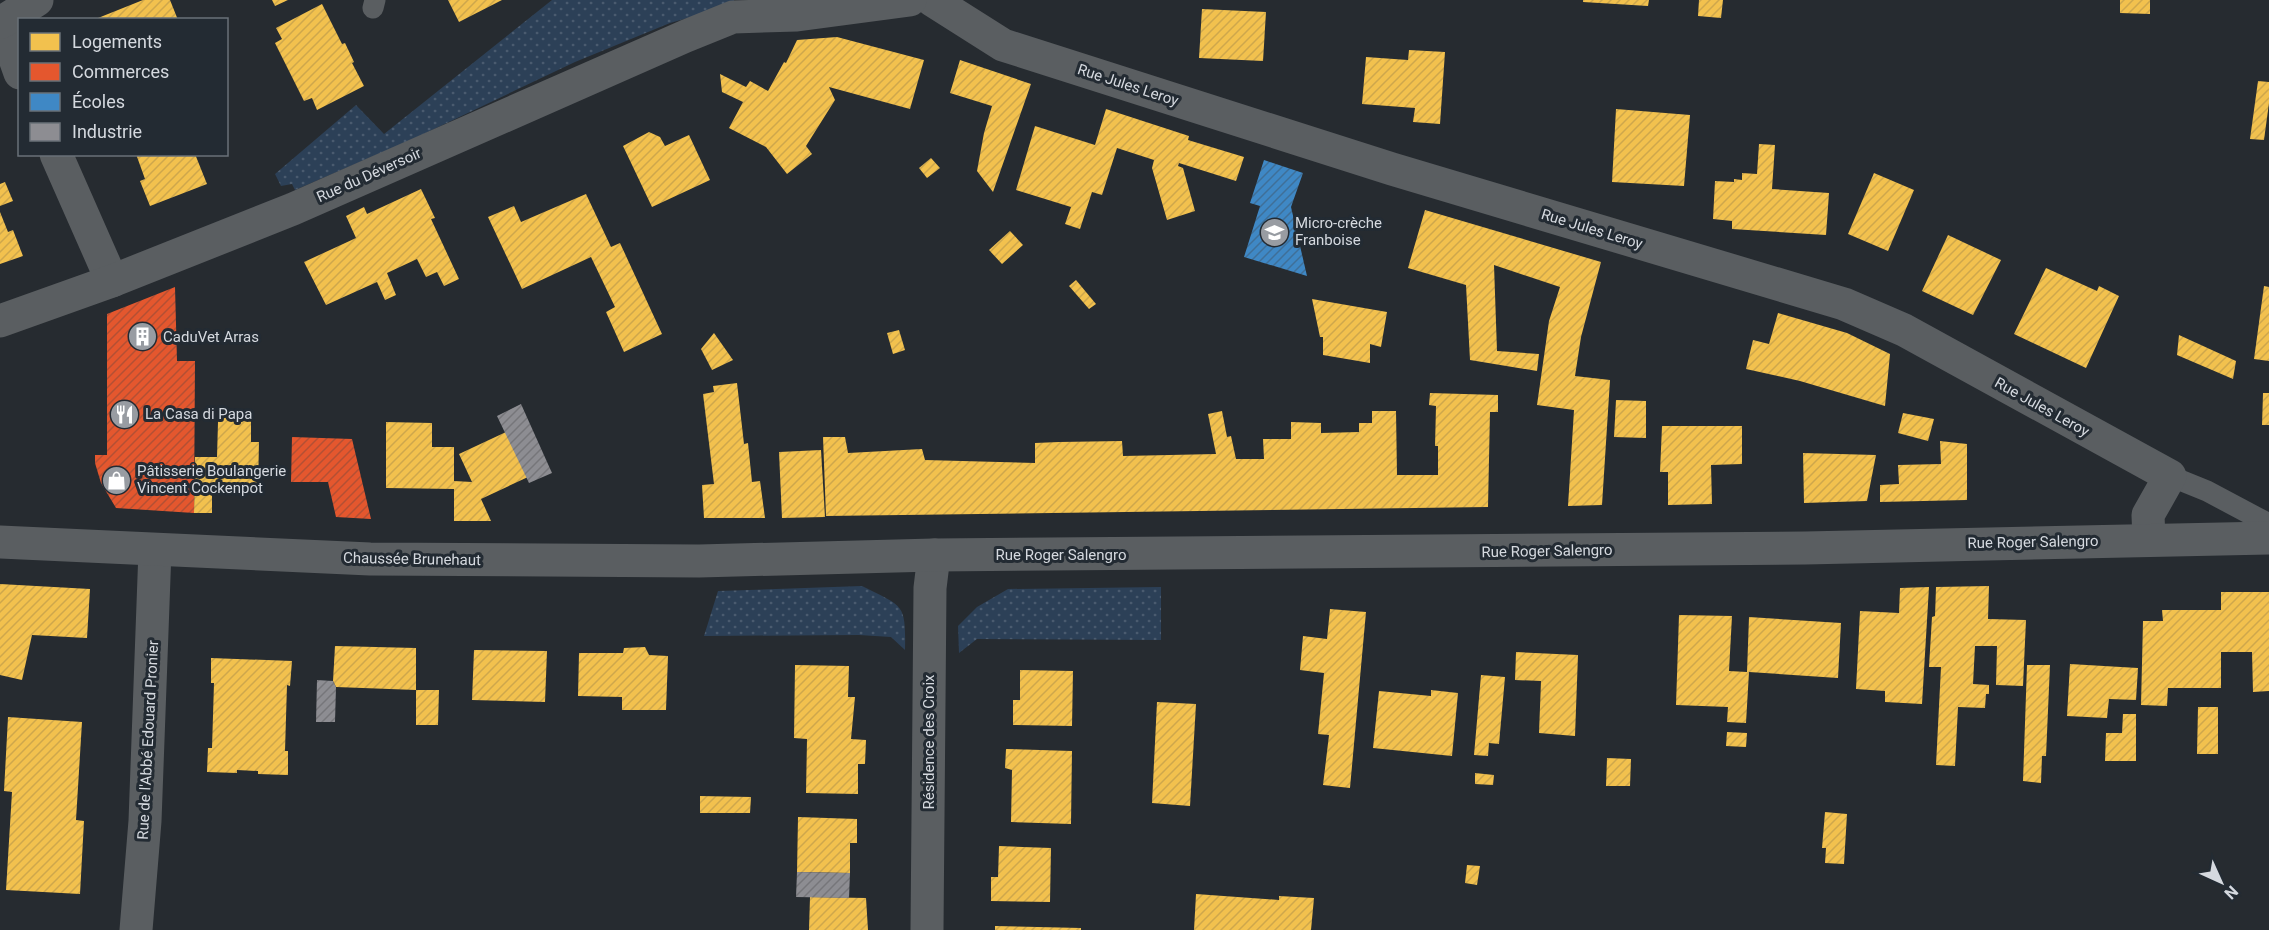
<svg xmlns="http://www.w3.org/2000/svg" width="2269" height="930" font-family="Roboto,sans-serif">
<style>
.grass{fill:url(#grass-dots)}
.homes{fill:url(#homes-hatch)}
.shops{fill:url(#shops-hatch)}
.schools{fill:url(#schools-hatch)}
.industry{fill:url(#industry-hatch)}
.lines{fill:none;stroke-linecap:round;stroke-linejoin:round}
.lane{stroke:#5a5e61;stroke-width:21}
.street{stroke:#5a5e61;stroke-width:33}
.secondary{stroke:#5a5e61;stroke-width:33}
.labels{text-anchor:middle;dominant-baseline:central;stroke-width:6;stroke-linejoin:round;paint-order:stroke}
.street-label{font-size:15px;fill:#d5d9df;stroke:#232b33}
.poi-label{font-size:15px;fill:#d5d9df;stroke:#232b33;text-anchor:start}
</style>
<defs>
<pattern id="grass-dots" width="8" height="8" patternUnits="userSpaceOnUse" patternTransform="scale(1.5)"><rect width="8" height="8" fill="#2c4057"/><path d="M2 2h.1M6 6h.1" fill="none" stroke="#4a5b6f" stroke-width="1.8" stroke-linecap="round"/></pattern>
<pattern id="homes-hatch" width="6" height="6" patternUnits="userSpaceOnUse" patternTransform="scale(1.5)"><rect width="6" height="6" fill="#f2c14e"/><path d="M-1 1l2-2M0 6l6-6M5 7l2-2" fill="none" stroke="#cea74c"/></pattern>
<pattern id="shops-hatch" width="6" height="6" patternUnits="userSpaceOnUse" patternTransform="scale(1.5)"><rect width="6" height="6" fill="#e4572e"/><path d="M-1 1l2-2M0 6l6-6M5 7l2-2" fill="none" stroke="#b35034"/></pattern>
<pattern id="schools-hatch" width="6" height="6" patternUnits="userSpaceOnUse" patternTransform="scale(1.5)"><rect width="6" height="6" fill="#3f88c5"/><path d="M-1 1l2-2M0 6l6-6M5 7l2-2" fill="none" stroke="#3f6f98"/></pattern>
<pattern id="industry-hatch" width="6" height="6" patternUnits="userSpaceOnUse" patternTransform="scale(1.5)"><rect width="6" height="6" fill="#8d8d92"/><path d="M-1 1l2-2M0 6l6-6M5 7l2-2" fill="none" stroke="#76767a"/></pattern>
</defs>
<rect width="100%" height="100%" fill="#262b30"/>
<g class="grass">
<polygon points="552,0 734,0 734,5 670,23 575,62 411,140 295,190 292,184 281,186 275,174 356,105 384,134"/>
<path d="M862,586C903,607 906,602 905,650L891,637L859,635L704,636L718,591Z"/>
<polygon points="1161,587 1161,640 977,639 959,653 958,626 977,607 1008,589"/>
</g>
<g class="homes">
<polygon points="143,0 170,0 178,20 93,20"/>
<polygon points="272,0 288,0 275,6"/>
<polygon points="448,0 502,0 459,22"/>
<polygon points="1583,0 1649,0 1648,6 1583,2"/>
<polygon points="1699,0 1723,0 1721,18 1698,16"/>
<polygon points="2120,0 2150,0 2150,14 2120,13"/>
<polygon points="322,4 342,44 345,43 354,62 352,63 364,86 317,110 312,98 304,101 275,43 282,39 276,28"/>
<polygon points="1202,9 1266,12 1263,61 1199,58"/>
<polygon points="837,37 924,60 910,109 829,87 835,100 806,146 812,154 787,174 766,147 729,128 743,102 722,92 720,74 746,87 750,81 768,91 784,62 786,63 797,40"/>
<polygon points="1409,50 1445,52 1440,124 1413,122 1415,108 1362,104 1366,57 1408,60"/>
<polygon points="960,60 1031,84 993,192 977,171 984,133 992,106 950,93"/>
<polygon points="2258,81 2269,82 2269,103 2264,140 2250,139"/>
<polygon points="1106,109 1189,136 1188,140 1244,157 1236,181 1179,163 1178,166 1183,168 1195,211 1167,220 1152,168 1154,160 1117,148 1102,195 1092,192 1080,229 1065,224 1071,207 1016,190 1035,126 1095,145"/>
<polygon points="1616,109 1690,115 1684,186 1612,182"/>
<polygon points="649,132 660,137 665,146 689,135 710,180 652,207 623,146"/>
<polygon points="1759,144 1775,145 1772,189 1829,193 1826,235 1732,229 1732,221 1713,219 1715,181 1734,182 1734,179 1742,180 1742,173 1757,174"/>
<polygon points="136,154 195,154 207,184 150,206 140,181 145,179"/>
<polygon points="931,158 940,168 927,178 919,168"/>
<polygon points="1874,173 1914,190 1888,251 1848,234"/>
<polygon points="5,182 13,201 0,206 0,184"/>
<polygon points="421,189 435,218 431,219 459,279 444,286 437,272 426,277 417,259 387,273 396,295 385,300 377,282 326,305 304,262 356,238 346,216 364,207 367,214"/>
<polygon points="586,194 611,247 620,243 662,334 624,352 606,312 615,307 591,257 522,289 488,217 514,206 521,222"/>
<polygon points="1425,210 1601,262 1581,337 1575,376 1610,380 1602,505 1568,506 1574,410 1537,405 1549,321 1560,287 1494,265 1497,351 1539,354 1537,371 1470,360 1466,285 1408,268"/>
<polygon points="0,212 8,232 13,230 23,256 0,264"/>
<polygon points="1010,231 1023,245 1002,264 989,250"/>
<polygon points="1948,235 2001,260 1973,315 1922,291"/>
<polygon points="2046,268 2097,291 2099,286 2119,296 2086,368 2014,334"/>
<polygon points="1076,280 1096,304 1089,309 1069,286"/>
<polygon points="2264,286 2269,287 2269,361 2254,359"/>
<polygon points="1312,299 1387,312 1381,347 1370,344 1370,363 1323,355 1323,337 1320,337"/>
<polygon points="1778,313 1847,333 1890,354 1885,406 1800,381 1746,369 1753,340 1769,344"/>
<polygon points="899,330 905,350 893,354 887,333"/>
<polygon points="714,333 733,360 712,370 701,349"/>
<polygon points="2179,335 2236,361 2233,379 2177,355"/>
<polygon points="737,383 744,444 748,443 752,482 760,481 765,518 704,518 702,485 714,484 703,394 714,392 713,386"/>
<polygon points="1430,393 1498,395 1498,412 1490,412 1488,507 826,516 823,437 845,437 848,453 922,449 925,460 1035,463 1035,443 1059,442 1122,441 1123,456 1216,454 1208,414 1222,411 1227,437 1231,436 1236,459 1264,459 1263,439 1291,439 1291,422 1321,423 1321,433 1359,432 1359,423 1372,423 1372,411 1396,411 1397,475 1438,475 1438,446 1435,446 1436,406 1429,405"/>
<polygon points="2263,393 2269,393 2269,425 2262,425"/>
<polygon points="1616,400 1646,401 1646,438 1614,437"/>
<polygon points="226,412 242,413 251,421 251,442 259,442 258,489 217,489 217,483 212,483 212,513 194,513 195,457 217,457 218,422"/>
<polygon points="1903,413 1934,419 1928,441 1898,433"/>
<polygon points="386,422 432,423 432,447 454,447 454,481 472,482 459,454 506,432 528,477 481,499 491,521 454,521 454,489 386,488"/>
<polygon points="1662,426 1742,426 1742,464 1711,465 1712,504 1668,505 1668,472 1660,472"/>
<polygon points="1940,441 1967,444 1967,500 1880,502 1880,485 1899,484 1898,465 1941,464"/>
<polygon points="821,450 825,517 782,518 779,452"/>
<polygon points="1803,453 1876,455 1867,501 1804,503"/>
<polygon points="0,584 90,589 87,638 32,635 22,680 0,675"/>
<polygon points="1989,586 1988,619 2026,620 2023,686 1996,685 1997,646 1975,646 1973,684 1989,685 1989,694 1986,694 1985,708 1958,707 1955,766 1936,765 1941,667 1929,667 1932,617 1935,616 1936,587"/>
<polygon points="1929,587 1922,704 1885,702 1885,691 1856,689 1860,611 1899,613 1900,588"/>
<polygon points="2221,592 2269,592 2269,691 2253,692 2252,652 2221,652 2221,688 2168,688 2167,706 2141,705 2143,621 2163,621 2162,610 2221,610"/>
<polygon points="1330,609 1366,612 1350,788 1323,785 1329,735 1318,734 1324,673 1300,670 1303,636 1327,639"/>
<polygon points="1679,615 1732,616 1729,671 1747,672 1749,617 1841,623 1838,678 1749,672 1746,723 1727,722 1728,707 1676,705"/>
<polygon points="335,646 416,648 416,690 336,687 333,681"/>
<polygon points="645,647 649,655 668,656 666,710 622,710 622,697 578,696 579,653 623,653 624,648"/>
<polygon points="474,650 547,651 545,702 472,700"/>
<polygon points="1516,652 1578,655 1575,736 1539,733 1541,681 1515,680"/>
<polygon points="211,658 292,661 290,686 287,685 285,751 288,751 288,775 258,774 258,771 237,770 237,773 207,772 208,748 212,748 214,683 211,683"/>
<polygon points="2070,664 2138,668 2136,700 2109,699 2107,718 2067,716"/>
<polygon points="795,665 849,666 848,697 855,697 851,739 866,740 865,764 858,764 858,794 806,793 807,739 794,738"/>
<polygon points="2027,665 2050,665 2046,756 2042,756 2041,783 2023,781"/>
<polygon points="1020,670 1073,671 1072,726 1013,725 1013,700 1020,700"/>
<polygon points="1481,675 1505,677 1499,744 1489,743 1488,756 1474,755"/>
<polygon points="416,690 439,690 438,725 416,725"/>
<polygon points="1431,690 1458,693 1452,756 1373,748 1379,691 1431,696"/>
<polygon points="1157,702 1196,704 1190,806 1152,803"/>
<polygon points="2198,707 2218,707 2218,754 2197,754"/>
<polygon points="2123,714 2136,714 2136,761 2105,761 2106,733 2122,733"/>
<polygon points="8,717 82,722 76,820 84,821 80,894 6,890 12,792 4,791"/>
<polygon points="1727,732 1747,733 1746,747 1726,746"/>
<polygon points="1006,749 1072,751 1071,824 1011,822 1012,770 1005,768"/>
<polygon points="1607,758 1631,759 1630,786 1606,786"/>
<polygon points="1475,773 1494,775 1493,785 1475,784"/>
<polygon points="700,796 751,797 750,813 700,813"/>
<polygon points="1825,812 1847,814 1844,864 1825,863 1826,848 1822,848"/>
<polygon points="798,817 857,819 857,843 850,843 850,873 797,872"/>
<polygon points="999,846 1051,848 1050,902 991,901 991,877 998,877"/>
<polygon points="1467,865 1480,866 1477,885 1465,883"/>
<polygon points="1196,894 1279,900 1279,896 1314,898 1311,930 1194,930"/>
<polygon points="810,897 866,898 868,930 809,930"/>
<polygon points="995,926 1081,928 1081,930 995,930"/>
</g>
<g class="shops">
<polygon points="175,287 177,361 195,361 194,513 116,508 101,483 95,463 95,455 107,455 107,314"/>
<polygon points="292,437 352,439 371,519 336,517 328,482 291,482"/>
</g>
<polygon class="schools" points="1264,160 1303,173 1291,207 1307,276 1244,257 1260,206 1250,203"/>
<g class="industry">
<polygon points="521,404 552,473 529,483 497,416"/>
<polygon points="317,680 333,681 336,687 335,722 316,722"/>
<polygon points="797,872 850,873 849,898 796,897"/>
</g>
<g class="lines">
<g class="lane">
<polyline points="373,8 375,0"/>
<polyline points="2170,476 2207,491 2269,524"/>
</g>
<g class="street">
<polyline points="932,0 1003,45 1392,169 1844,304 1904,330 2170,476 2148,515 2149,540"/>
<polyline points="2,22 20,73"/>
<polyline points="2,22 37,0"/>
<polyline points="56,154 112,281"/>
<polyline points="0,321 112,281 293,209 686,36 733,17 797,15 910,0"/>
<polyline points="136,930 145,821 155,550"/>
<polyline points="927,930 930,588 934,555"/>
</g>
<polyline class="secondary" points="0,542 370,559 699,561 934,555 1805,548 2269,538"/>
</g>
<defs>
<symbol id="school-disc" viewBox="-11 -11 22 22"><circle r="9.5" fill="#989ca2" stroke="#232b33"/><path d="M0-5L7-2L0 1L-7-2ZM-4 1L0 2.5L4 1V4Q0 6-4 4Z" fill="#fff"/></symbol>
<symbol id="building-disc" viewBox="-11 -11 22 22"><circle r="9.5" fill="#989ca2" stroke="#232b33"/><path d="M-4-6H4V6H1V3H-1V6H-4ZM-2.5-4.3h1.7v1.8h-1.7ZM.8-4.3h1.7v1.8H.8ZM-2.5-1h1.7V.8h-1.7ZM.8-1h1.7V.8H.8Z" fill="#fff"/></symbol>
<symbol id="restaurant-disc" viewBox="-11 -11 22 22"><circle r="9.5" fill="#989ca2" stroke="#232b33"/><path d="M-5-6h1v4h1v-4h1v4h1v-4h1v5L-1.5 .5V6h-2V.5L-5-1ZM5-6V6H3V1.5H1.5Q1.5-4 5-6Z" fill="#fff"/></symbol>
<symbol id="shop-disc" viewBox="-11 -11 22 22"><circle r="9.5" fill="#989ca2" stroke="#232b33"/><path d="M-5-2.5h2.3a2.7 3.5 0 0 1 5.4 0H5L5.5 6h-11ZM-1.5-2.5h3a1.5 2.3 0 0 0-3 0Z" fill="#fff"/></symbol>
</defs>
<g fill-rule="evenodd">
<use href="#school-disc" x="1258" y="216" width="33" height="33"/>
<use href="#building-disc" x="126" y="320" width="33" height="33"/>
<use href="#restaurant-disc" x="108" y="398" width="33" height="33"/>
<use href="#shop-disc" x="100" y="464" width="33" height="33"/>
</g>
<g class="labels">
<g class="street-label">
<text transform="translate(1128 85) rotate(18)">Rue Jules Leroy</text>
<text transform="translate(369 175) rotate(-24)">Rue du Déversoir</text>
<text transform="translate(1592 229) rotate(17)">Rue Jules Leroy</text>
<text transform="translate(2042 407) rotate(29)">Rue Jules Leroy</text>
<text transform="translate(2033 542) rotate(-1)">Rue Roger Salengro</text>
<text transform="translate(1547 551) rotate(-1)">Rue Roger Salengro</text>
<text x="1061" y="555">Rue Roger Salengro</text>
<text transform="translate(412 559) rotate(1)">Chaussée Brunehaut</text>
<text transform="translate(148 740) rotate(-87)">Rue de l'Abbé Edouard Pronier</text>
<text transform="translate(929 742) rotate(-90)">Résidence des Croix</text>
</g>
<g class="poi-label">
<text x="1295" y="223">Micro-crèche<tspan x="1295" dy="17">Franboise</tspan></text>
<text x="163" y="337">CaduVet Arras</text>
<text x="145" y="414">La Casa di Papa</text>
<text x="137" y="471">Pâtisserie Boulangerie<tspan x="137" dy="17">Vincent Cockenpot</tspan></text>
</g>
</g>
<rect x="18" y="18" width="210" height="138" fill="#232b33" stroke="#6a7178" stroke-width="1.5"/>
<rect x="30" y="33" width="30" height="18" fill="#f2c14e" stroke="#6a7178" stroke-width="1.5"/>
<text x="72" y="48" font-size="18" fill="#d5d9df">Logements</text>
<rect x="30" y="63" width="30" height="18" fill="#e4572e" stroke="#6a7178" stroke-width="1.5"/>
<text x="72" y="78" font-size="18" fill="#d5d9df">Commerces</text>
<rect x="30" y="93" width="30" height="18" fill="#3f88c5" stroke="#6a7178" stroke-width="1.5"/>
<text x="72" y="108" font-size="18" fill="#d5d9df">Écoles</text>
<rect x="30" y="123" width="30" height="18" fill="#8d8d92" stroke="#6a7178" stroke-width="1.5"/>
<text x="72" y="138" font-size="18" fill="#d5d9df">Industrie</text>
<g transform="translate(2221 882) rotate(135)" stroke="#232b33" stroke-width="4.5" paint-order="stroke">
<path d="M0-4.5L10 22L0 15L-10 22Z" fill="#d5d9df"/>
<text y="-9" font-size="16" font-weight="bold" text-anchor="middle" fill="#d5d9df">N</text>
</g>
</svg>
